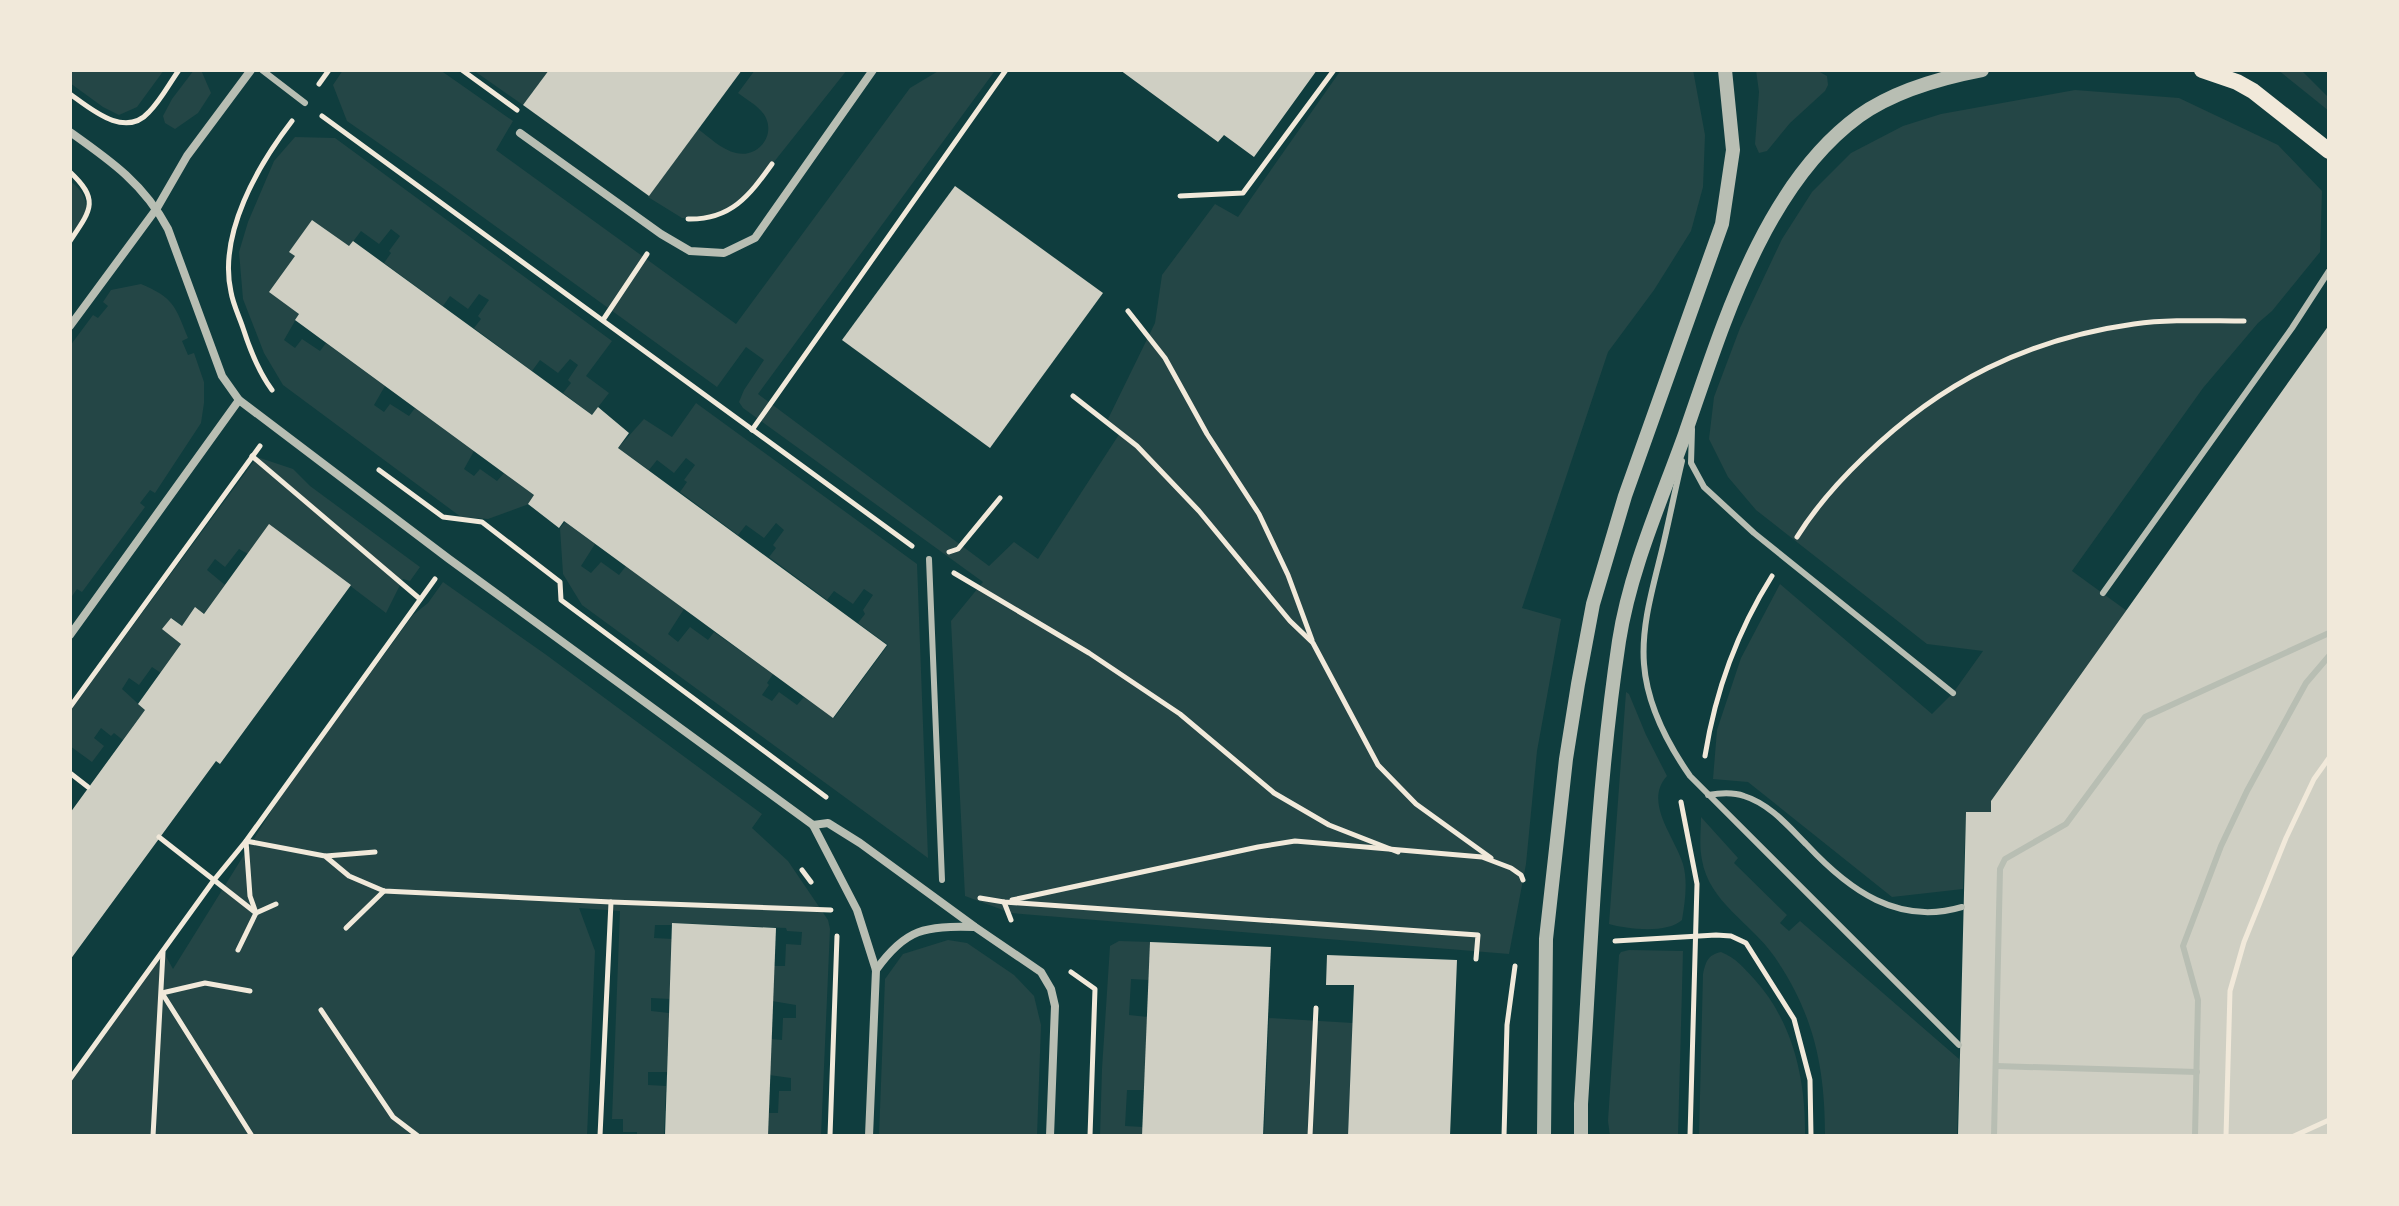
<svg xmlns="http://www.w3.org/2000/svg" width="2399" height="1206" font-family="'Noto Sans',sans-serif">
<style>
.green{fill:#244646}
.building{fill:#cfcfc3}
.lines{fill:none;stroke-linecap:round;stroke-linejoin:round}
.path{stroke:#f1e9da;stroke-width:5}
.service{stroke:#b8beb3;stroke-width:6}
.minor{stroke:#b8beb3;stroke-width:8}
.tertiary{stroke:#b8beb3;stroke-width:14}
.secondary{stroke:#f1e9da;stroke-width:16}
</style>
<rect width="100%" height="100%" fill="#0f3d3e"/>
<g class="green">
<polygon points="70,70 164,70 137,107 119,115 103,107 70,83"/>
<polygon points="194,70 201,70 211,93 198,113 175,129 165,123 163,116 172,99"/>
<polygon points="343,70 440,70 513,121 496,150 736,324 910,88 940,70 992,70 994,72 758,394 989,566 1014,542 1038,559 1120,433 1108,419 1155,323 1162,275 1215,204 1238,217 1341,70 1693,70 1705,135 1703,187 1691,231 1654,290 1608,352 1522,608 1561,619 1537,751 1526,864 1509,954 1011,913 965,896 951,621 983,582 743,408 739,402 744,390 764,360 746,347 717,387 440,186 347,121 333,85"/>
<polygon points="473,70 549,70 523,105"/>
<path d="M755,70H847L746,197L709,218H682L648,197L698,129C709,137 722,150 736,153C756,158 775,138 766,118C761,107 747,100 738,93Z"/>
<polygon points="1756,70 1816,70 1827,76 1828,85 1825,91 1790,123 1767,151 1759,153 1755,144 1759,92"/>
<polygon points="2278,70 2301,70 2329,98 2329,111"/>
<polygon points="2075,90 2179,98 2278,145 2322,191 2320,252 2272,311 2258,323 2203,388 2072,571 2127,611 1991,812 1966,812 1963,889 1892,897 1748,782 1713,779 1717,730 1741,658 1780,584 1932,714 1953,693 1983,651 1927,644 1756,510 1728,477 1709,439 1714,397 1740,328 1782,239 1812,192 1851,153 1903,126 1941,114"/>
<polygon points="295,137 335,138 612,341 586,376 609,393 592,415 563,393 571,383 568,380 578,365 570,359 558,373 540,360 532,371 474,328 481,319 478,316 489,300 479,294 468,309 450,296 443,306 384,263 391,253 389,251 400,236 391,229 379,244 361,231 349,247 312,220 296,256 299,314 284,340 295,348 302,339 320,351 326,343 385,386 374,405 384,412 390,404 409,416 415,408 474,451 464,469 474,476 480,469 497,481 504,473 534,495 529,504 488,519 461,517 283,385 264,353 243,299 239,252 248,222 274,161"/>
<path d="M70,181C96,200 86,220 70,243Z"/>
<path d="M141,284C174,298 175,306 188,338L182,341L188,355L194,353L204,382V403L201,423L155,493L150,490L140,503L145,507L82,592L77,589L70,599V346L93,315L98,318L108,306L103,302L111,290Z"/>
<polygon points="696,403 917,564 928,858 582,605 563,574 560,528 565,522 595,544 581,566 591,573 601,562 619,575 626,566 684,609 668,634 678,642 690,627 708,640 714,632 773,674 767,683 769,685 762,695 772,701 779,692 797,705 804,697 834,718 888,645 858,623 865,614 863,610 873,595 864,589 853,604 834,591 827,600 769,557 776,548 773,545 784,530 776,523 764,538 746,525 738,535 680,492 687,482 684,480 695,465 686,458 674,473 657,460 649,470 618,448 644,419 672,437"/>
<polygon points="257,457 293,469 310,486 420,567 410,581 403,579 386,613 270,525 248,554 239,549 225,567 215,559 207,570 225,585 204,614 196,608 182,626 172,618 164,629 182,644 161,673 152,667 139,685 129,678 122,689 145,710 124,741 114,733 111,736 101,728 94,738 104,746 92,762 70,746 70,711"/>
<polygon points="443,582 545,654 762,814 752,828 788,861 828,920 830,929 821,1136 766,1136 767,1113 778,1113 779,1091 791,1091 791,1078 769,1075 771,1039 782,1040 783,1018 796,1018 796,1005 772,1001 774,966 785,966 786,944 801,945 802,932 787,931 786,928 674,923 674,925 655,925 654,938 673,939 670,999 651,998 651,1011 669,1013 667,1072 648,1072 648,1085 666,1086 664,1136 637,1136 637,1132 623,1132 623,1119 612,1119 620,911 579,908 595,951 587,1136 70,1136 70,1079 163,951 173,969 280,797 413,615 428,603"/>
<path d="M1626,692L1629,694L1646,735L1667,776C1643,802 1675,837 1683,864C1688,882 1685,902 1682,920C1667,934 1627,929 1609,924Z"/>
<path d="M1701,817L1738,858L1734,863L1787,915L1780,923L1789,931L1800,921L1959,1059L1957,1136H1825C1825,1067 1814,1014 1774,956C1751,923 1709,902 1702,860C1699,846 1701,831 1701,817Z"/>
<polygon points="948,940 967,943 1014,975 1034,996 1041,1025 1037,1136 879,1136 885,979 903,954"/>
<polygon points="1119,941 1151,942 1149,980 1131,979 1129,1015 1148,1017 1145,1090 1127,1090 1125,1126 1143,1127 1143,1136 1100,1136 1102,1069 1110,946"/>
<polygon points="1629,950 1683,951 1678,1136 1610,1136 1608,1121 1619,955 1621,952"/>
<path d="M1721,952C1736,958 1744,968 1755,980C1793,1022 1806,1080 1805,1136H1699L1703,974C1706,961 1708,955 1721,952Z"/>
<polygon points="1269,1018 1353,1023 1348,1136 1264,1136"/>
</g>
<g class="building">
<polygon points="549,70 742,70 649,196 523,105"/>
<polygon points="1120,70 1317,70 1254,157 1224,135 1218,142"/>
<polygon points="955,186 1103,293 990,448 842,340"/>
<polygon points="312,220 349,246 353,241 592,415 598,407 629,433 618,448 887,645 833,718 564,521 559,528 528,504 534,495 295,320 299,314 269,292 295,256 289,252"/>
<polygon points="2329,325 2329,1136 1958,1136 1966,812 1991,812 1991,801"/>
<polygon points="269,524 351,585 220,764 216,761 70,960 70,813 145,710 138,704 181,644 162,629 171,618 182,626 195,607 204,614"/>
<polygon points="672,923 776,928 768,1136 665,1136"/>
<polygon points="1150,942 1271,947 1263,1136 1142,1136"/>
<polygon points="1327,955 1457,960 1450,1136 1348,1136 1354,985 1326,985"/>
</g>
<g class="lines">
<g class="path">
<polyline points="462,70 517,110"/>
<polyline points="319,84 329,70"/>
<path d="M70,94C91,109 125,139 149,112C161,100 169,84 179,70"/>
<polyline points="322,116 912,546"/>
<path d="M70,172C100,200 91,210 70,241"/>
<polyline points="1180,196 1243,193 1334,70"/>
<path d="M688,219C731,220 749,196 772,164"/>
<polyline points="1128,311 1165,358 1207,434 1259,514 1288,575 1312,640"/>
<polyline points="603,320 647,254"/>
<path d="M272,390C258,371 250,350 243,328C239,316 233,304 231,292C218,234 258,165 292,121"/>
<polyline points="1073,396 1137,446 1199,511 1290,621 1313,643 1378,765 1416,804 1491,858"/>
<polyline points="752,430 1006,70"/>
<polyline points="252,456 420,599"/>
<polyline points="379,470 443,517 482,522 560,582 561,600 826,797"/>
<path d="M1797,537C1815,508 1839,481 1864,457C1941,382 2027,339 2134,324C2170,319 2208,321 2244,321"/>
<polyline points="949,552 958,549 1000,498"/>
<polyline points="954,573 1089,653 1180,714 1274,793 1329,825 1398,852"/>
<polyline points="70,707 260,446"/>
<path d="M1705,756C1715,693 1738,630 1772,576"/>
<polyline points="70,773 88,787"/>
<polyline points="1681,802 1697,884 1690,1136"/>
<polyline points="159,837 256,913 276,904"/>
<polyline points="326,856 375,852"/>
<polyline points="802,870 811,882"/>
<polyline points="980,898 1004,902 1478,935 1476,959"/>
<polyline points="1012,900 1258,847 1295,841 1482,857 1511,868 1521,875 1523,880"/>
<polyline points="1004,902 1011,920"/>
<polyline points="346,928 384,891"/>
<polyline points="1615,941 1716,935 1731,936 1746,943 1794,1019 1810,1080 1811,1136"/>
<polyline points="238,950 256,913 250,896 246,841 325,856 349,876 384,891 611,902 831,910"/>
<polyline points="1071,972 1095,989 1090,1136"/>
<polyline points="250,991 205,983 162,993 252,1136"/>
<polyline points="321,1010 393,1117 418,1136"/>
<polyline points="70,1079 214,880 246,841 435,579"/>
<polyline points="153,1136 163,952"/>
<polyline points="600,1136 611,902"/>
<polyline points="830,1136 837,936"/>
<polyline points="1310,1136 1316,1008"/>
<polyline points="1504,1136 1507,1025 1515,966"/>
<polyline points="2226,1136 2230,991 2244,942 2286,838 2314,779 2329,758"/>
<polyline points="2294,1136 2329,1120"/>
</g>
<g class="service">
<polyline points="262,70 305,103"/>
<polyline points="1692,429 1691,463 1704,487 1754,533 1953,693"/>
<path d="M1682,461C1675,490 1669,521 1662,550C1653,587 1641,626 1644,664C1647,705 1667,743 1690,776L1959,1045"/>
<polyline points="929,559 942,880"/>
<polyline points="2103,593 2292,328 2329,271"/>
<path d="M1708,795C1720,793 1733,792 1744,796C1770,804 1789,827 1807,845C1849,890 1898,926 1962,907"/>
<polyline points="1996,1066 2197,1072"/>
<polyline points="1994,1136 2000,869 2005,859 2066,824 2145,717 2329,633"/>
<polyline points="2195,1136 2198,1000 2183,946 2221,846 2247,791 2306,683 2329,656"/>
</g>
<g class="minor">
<path d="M70,132C111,161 144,184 168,229L222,376L239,400L449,559L813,825L857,910L876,970L869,1136"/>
<polyline points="520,133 661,234 690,251 724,253 755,238 873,70"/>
<polyline points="70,326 157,208 187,156 251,70"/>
<polyline points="70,635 239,400"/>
<polyline points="813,825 828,823 860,843 975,927 1041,972 1051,989 1055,1006 1050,1136"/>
<path d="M876,970C906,928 925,926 974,927"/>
</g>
<g class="tertiary">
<polyline points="1544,1136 1546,939 1566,759 1578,684 1593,604 1625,496 1722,224 1733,150 1725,70"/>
<path d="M1581,1136V1104C1591,950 1596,794 1619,641C1630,570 1661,501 1685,434C1722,328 1763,186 1859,116C1894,91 1940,78 1982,70"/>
</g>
<polyline class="secondary" points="2202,70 2237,82 2253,91 2329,151"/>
</g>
<rect width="2399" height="1206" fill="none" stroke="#f1e9da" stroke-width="144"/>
</svg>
